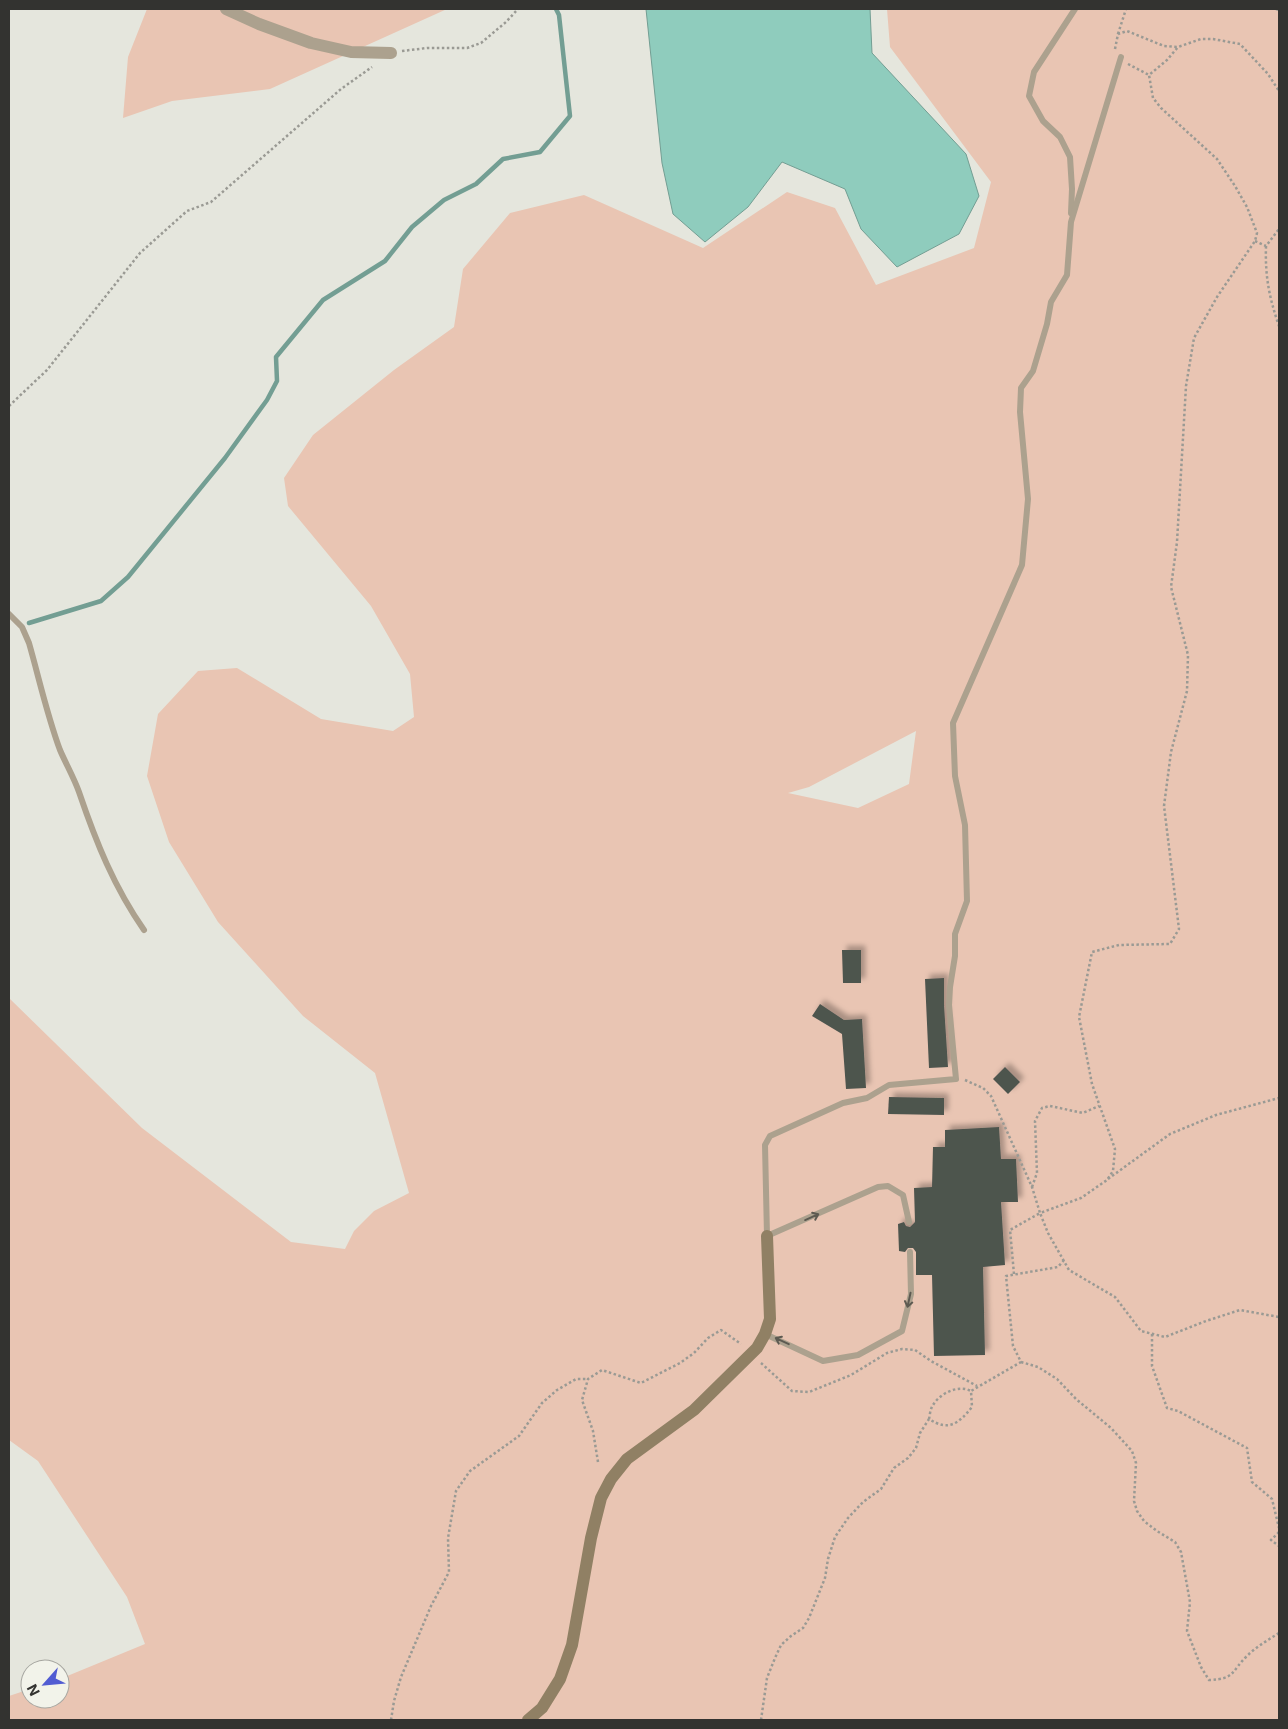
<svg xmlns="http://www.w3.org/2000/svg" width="1288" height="1729" font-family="Inter,sans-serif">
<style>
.green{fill:#e9c5b3;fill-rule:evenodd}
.water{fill:#8fccbd;stroke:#739e93}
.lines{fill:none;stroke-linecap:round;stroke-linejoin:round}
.stream{stroke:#739e93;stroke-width:4.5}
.building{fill:#4e544e;filter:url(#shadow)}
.path{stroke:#9a9a94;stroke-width:2.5;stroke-dasharray:2.5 2.5;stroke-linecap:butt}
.lane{stroke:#aca18e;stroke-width:6}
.street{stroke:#aca18e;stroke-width:12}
.secondary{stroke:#908064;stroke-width:12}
.oneway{stroke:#5d5a51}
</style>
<defs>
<filter id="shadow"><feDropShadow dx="4.5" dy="-4.5" stdDeviation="2.5" flood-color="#0004"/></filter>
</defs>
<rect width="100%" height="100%" fill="#e5e6dd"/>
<g class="green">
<polygon points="147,9 447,9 270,89 172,101 123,118 128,57"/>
<path d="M887,9H1279V1720H9V1696L30,1689V1699H60V1679L145,1644L127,1597L38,1461L9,1440V998L142,1128L291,1242L345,1249L354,1231L374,1211L409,1193L375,1073L303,1016L218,922L169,842L147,776L158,714L198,671L237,668L321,719L393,731L414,717L410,674L371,606L288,506L284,478L313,435L394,370L454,327L463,269L510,213L584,195L703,248L787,192L835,208L876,285L974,248L991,182L890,47ZM916,731L909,784L858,808L788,793L809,787Z"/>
</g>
<polygon class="water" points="646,9 870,9 872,53 966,154 979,196 959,234 897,267 861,229 845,189 782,162 748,207 705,242 673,214 662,163"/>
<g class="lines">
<polyline class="stream" points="29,623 101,601 128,577 225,458 267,400 277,381 276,357 323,300 385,261 412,227 444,200 476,184 503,159 540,152 570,116 559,15 556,9"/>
</g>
<g class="building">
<polygon points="842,950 861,950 861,983 843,983"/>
<polygon points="944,978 944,1005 948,1067 929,1068 925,979"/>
<polygon points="820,1004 844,1020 862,1019 866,1088 846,1089 842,1034 812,1016"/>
<polygon points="1005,1067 1020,1082 1008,1094 993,1079"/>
<polygon points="889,1097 944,1098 944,1115 888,1114"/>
<polygon points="999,1127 1001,1159 1016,1159 1018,1202 1001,1202 1005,1265 983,1267 985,1355 934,1356 932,1275 916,1275 916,1252 913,1248 908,1248 905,1252 899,1251 898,1224 904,1222 906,1226 910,1227 915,1222 914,1188 932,1187 933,1147 945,1147 945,1130"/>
</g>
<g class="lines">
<g class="path">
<polyline points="1276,9 1279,10"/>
<polyline points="1118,34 1126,9"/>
<polyline points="1115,49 1118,34 1127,31 1164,46 1178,47"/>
<polyline points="402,51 427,48 467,48 481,43 506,22 518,9"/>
<polyline points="1128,64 1149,75"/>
<polyline points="1255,241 1266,246 1279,229"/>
<path d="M1266,246C1265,276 1269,297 1279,326"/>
<polyline points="9,406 47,370 140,253 187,211 211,202 341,89 372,67"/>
<polyline points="965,1080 983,1088 991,1096 1032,1187 1040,1213 1081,1198 1107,1180 1113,1171 1115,1149 1092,1084 1079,1017 1092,952 1119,945 1170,944 1179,929 1164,806 1171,752 1187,691 1188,655 1171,587 1177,542 1186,386 1194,338 1217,297 1255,241 1257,233 1247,207 1235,186 1217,159 1161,108 1153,98 1149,75 1167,60 1178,47 1201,39 1213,39 1240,44 1268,74 1279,91"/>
<polyline points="1108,1179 1170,1134 1216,1115 1279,1098"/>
<polyline points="1032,1187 1037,1173 1035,1121 1042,1108 1050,1106 1083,1113 1099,1106"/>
<polyline points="1014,1274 1010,1230 1040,1213 1048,1233 1069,1270 1115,1297 1141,1331 1165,1337 1206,1321 1240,1310 1279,1317"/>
<polyline points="1152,1334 1152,1366 1167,1408 1178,1411 1247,1448 1252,1482 1272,1499 1279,1528"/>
<path d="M1021,1362L1038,1367L1057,1379L1076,1399L1111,1428L1132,1451L1136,1463L1134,1501L1137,1511L1144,1521L1157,1531L1175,1542L1181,1552L1190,1602L1187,1631L1201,1667L1209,1680C1236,1679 1231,1671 1247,1656C1256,1647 1268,1640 1279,1633"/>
<polyline points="761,1363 792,1391 809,1392 851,1375 887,1353 902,1349 915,1350 931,1361 977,1386"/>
<path d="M929,1419C930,1415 930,1410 932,1407C938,1394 958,1384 971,1391"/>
<polyline points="598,1462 593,1431 582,1400 588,1379 602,1370 641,1383 680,1363 694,1353 708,1338 721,1330 741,1344"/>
<polyline points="1279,1532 1271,1540 1279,1546"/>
<polyline points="391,1720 394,1701 401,1677 431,1606 449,1572 448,1538 456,1491 470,1471 519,1436 542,1403 557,1390 576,1379 588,1379"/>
<path d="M761,1720L767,1678L775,1658L781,1645L791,1636L803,1628L809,1618L825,1578L828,1559L835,1537L848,1518L863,1502L881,1489L894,1468L908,1458L916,1448L920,1433L929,1419C949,1432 959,1423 972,1407L971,1391L1021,1362L1013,1346L1006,1276L1058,1267L1064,1260"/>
</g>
<g class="lane">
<polyline points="1071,213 1072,189 1070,157 1060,137 1043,121 1029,96 1034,72 1075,9"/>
<path d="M9,614L22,627L29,643C39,678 47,715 60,750C66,764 74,778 79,792C96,842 114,887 144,930"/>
<polyline points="909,1222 903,1195 888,1186 878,1187 767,1236 765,1145 770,1136 843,1103 867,1098 889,1085 956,1079 949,1005 950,987 955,956 955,934 967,901 965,825 955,776 953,723 1022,565 1028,499 1020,412 1021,388 1033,371 1047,324 1051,302 1067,275 1071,222 1121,57"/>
<polyline points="765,1334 823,1361 858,1355 902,1331 911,1294 910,1252"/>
</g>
<polyline class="street" points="226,9 259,24 311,43 351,52 391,53"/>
<polyline class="secondary" points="528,1720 542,1708 560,1679 572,1645 591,1538 601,1498 611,1479 627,1459 694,1410 757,1348 765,1334 770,1319 767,1236"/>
</g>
<defs><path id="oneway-shaft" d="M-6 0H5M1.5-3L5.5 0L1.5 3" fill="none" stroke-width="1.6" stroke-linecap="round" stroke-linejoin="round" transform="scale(1.25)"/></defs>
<g class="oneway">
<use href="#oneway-shaft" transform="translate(812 1217) rotate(-24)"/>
<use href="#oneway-shaft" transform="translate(909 1300) rotate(102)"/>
<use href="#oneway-shaft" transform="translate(782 1341) rotate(-155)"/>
</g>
<rect width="1288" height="1729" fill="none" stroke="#333330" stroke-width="20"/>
<g transform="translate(45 1684) rotate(243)"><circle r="24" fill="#f2f3ea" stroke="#a6a6a0"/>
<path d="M0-4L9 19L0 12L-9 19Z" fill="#515cd2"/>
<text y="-8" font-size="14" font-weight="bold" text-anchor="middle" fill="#333330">N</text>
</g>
</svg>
